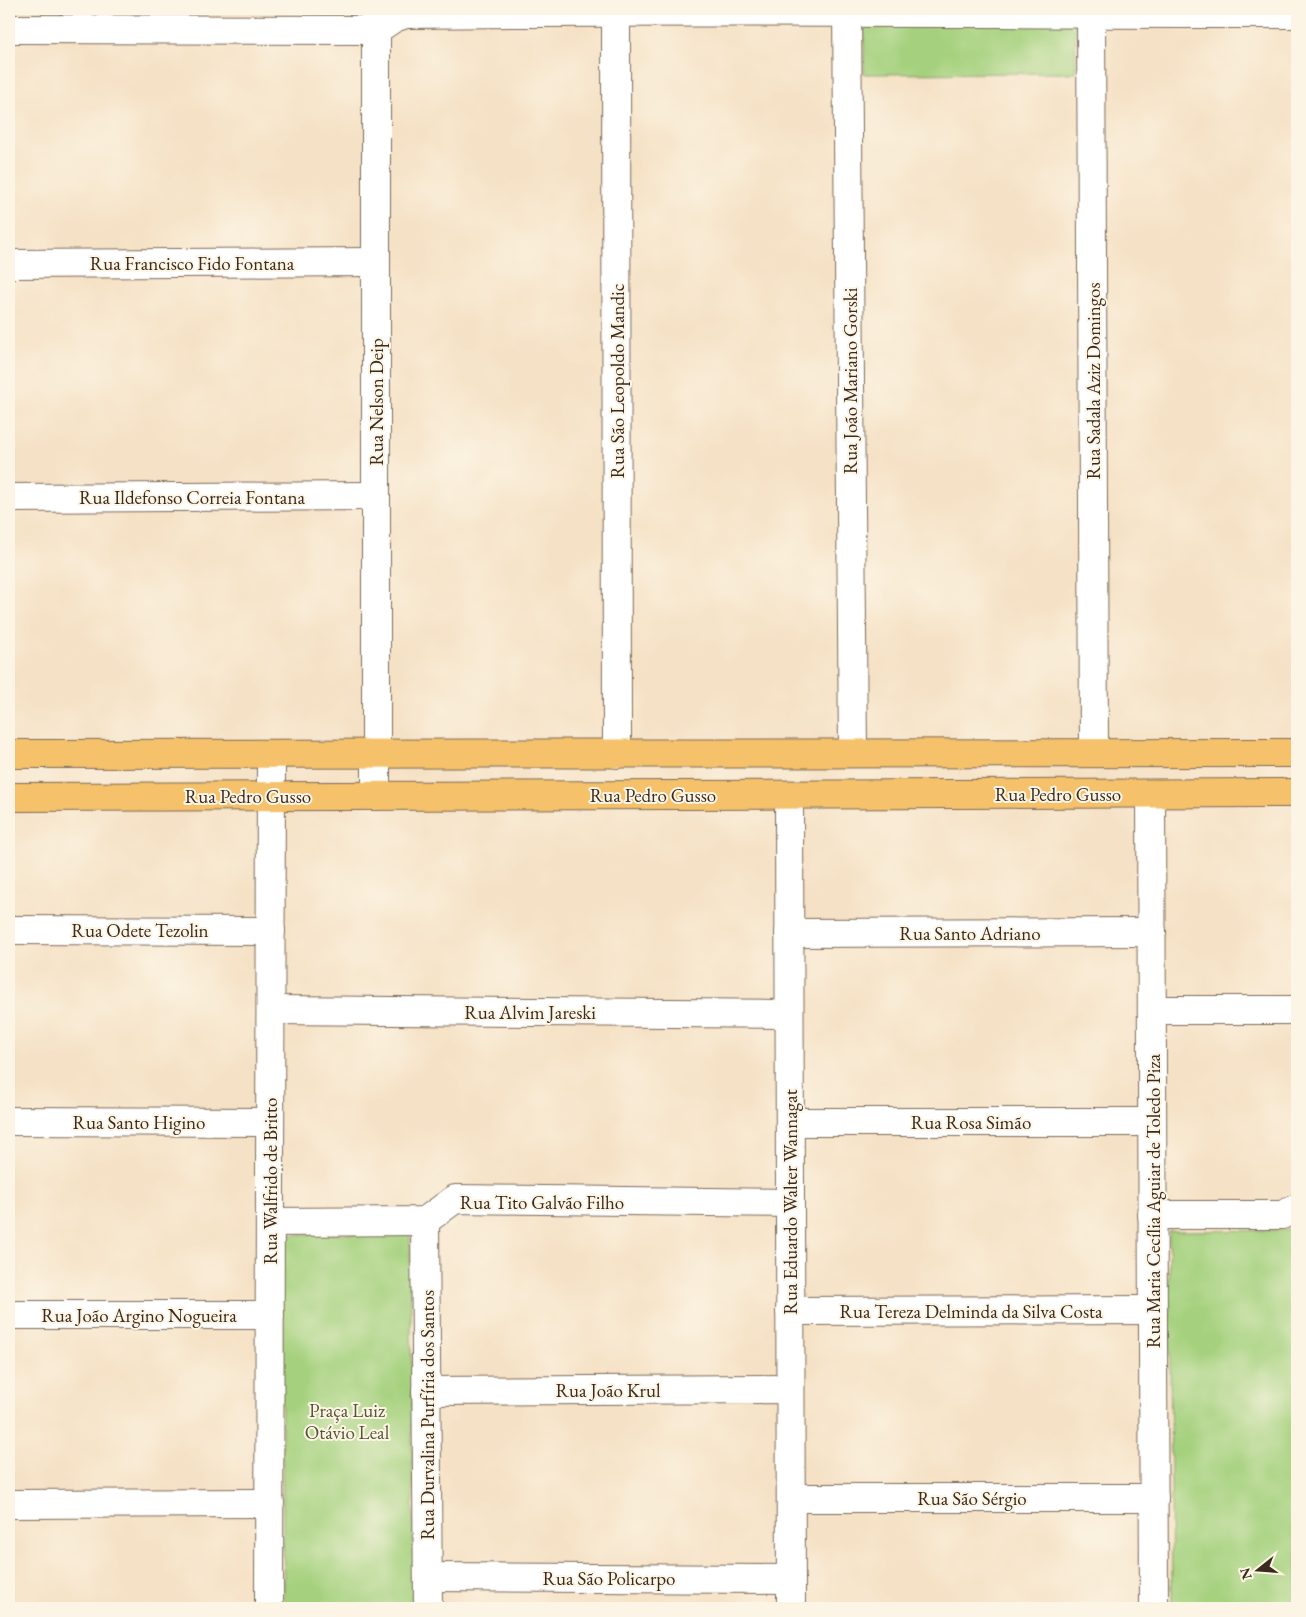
<svg xmlns="http://www.w3.org/2000/svg" width="1306" height="1617" font-family="'EB Garamond',serif">
<style>
.green{fill:#a5d17e;stroke:#707e4e}
.lines{fill:none;stroke-linecap:round;stroke-linejoin:round}
.minor-casing{stroke:#7c6a58;stroke-width:30}
.major-casing{stroke:#7c6a58;stroke-width:30}
.minor{stroke:#fff;stroke-width:28}
.major{stroke:#f5c16b;stroke-width:28}
.labels{text-anchor:middle;dominant-baseline:central;stroke-width:4;stroke-linejoin:round;paint-order:stroke}
.street-label{font-size:19px;fill:#3b2a1e;stroke:#fcf5e5}
.park-label{font-size:19px;fill:#565436;stroke:#fcf5e5}
</style>
<rect width="100%" height="100%" fill="#fcf5e5"/>
<filter id="ink" filterUnits="userSpaceOnUse"><feTurbulence type="fractalNoise" baseFrequency=".02" numOctaves="2"/><feDisplacementMap in="SourceGraphic" scale="10" xChannelSelector="R" yChannelSelector="G"/><feConvolveMatrix kernelMatrix="1 2 1 2 8 2 1 2 1" color-interpolation-filters="sRGB"/></filter>
<filter id="wash" filterUnits="userSpaceOnUse"><feTurbulence type="fractalNoise" baseFrequency=".0096" numOctaves="4" result="noise"/><feDisplacementMap in="SourceGraphic" scale="20" xChannelSelector="R" yChannelSelector="G"/><feGaussianBlur stdDeviation="1.12" result="paint"/><feColorMatrix in="noise" values="0 0 0 0 0 0 0 0 0 0 0 0 0 0 0 0 0 1.4 0 .05"/><feComposite in="paint" operator="in"/></filter>
<g filter="url(#wash)">
<rect width="100%" height="100%" fill="#f5e1c5"/>
<g class="green">
<polygon points="864,9 1075,9 1076,73 864,74"/>
<polygon points="1297,1230 1297,1608 1172,1608 1169,1231"/>
<polygon points="410,1233 414,1608 284,1608 280,1235"/>
</g>
</g>
<g filter="url(#ink)">
<g class="lines">
<defs>
<g id="minor">
<polyline points="616,9 617,754"/>
<polyline points="847,9 853,753"/>
<polyline points="1091,9 1094,753"/>
<polyline points="376,12 376,796"/>
<path d="M9,29L376,30L394,18L406,14C703,10 1000,14 1297,14"/>
<polyline points="9,264 376,262"/>
<polyline points="9,498 376,496"/>
<polyline points="1151,794 1154,1608"/>
<polyline points="789,795 791,1608"/>
<polyline points="9,930 271,931"/>
<polyline points="789,933 1152,932"/>
<polyline points="271,1010 789,1014"/>
<polyline points="1152,1010 1297,1010"/>
<polyline points="9,1121 270,1122"/>
<polyline points="790,1122 1152,1122"/>
<polyline points="1152,1215 1282,1215 1297,1208"/>
<polyline points="425,1221 428,1608"/>
<polyline points="270,1222 425,1221 455,1199 790,1203"/>
<polyline points="790,1311 1153,1310"/>
<polyline points="9,1315 270,1315"/>
<polyline points="426,1391 790,1389"/>
<polyline points="791,1498 1154,1498"/>
<polyline points="9,1504 270,1503"/>
<polyline points="428,1577 791,1579"/>
<polyline points="269,1608 271,754"/>
</g>
<g id="major">
<polyline points="9,754 1297,753"/>
<polyline points="9,797 1297,793"/>
</g>
</defs>
<use href="#minor" class="minor-casing"/>
<use href="#major" class="major-casing"/>
<use href="#minor" class="minor"/>
<use href="#major" class="major"/>
</g>
</g>
<g class="labels">
<g class="street-label">
<text x="192" y="263">Rua Francisco Fido Fontana</text>
<text transform="translate(617 381) rotate(-90)">Rua São Leopoldo Mandic</text>
<text transform="translate(850 381) rotate(-90)">Rua João Mariano Gorski</text>
<text transform="translate(1093 381) rotate(-90)">Rua Sadala Aziz Domingos</text>
<text transform="translate(376 402) rotate(-90)">Rua Nelson Deip</text>
<text x="192" y="497">Rua Ildefonso Correia Fontana</text>
<text x="1058" y="794">Rua Pedro Gusso</text>
<text x="653" y="795">Rua Pedro Gusso</text>
<text x="248" y="796">Rua Pedro Gusso</text>
<text x="140" y="930">Rua Odete Tezolin</text>
<text x="970" y="933">Rua Santo Adriano</text>
<text x="530" y="1012">Rua Alvim Jareski</text>
<text x="139" y="1122">Rua Santo Higino</text>
<text x="971" y="1122">Rua Rosa Simão</text>
<text transform="translate(270 1181) rotate(-90)">Rua Walfrido de Britto</text>
<text transform="translate(1153 1201) rotate(-90)">Rua Maria Cecília Aguiar de Toledo Piza</text>
<text x="542" y="1202">Rua Tito Galvão Filho</text>
<text transform="translate(790 1202) rotate(-90)">Rua Eduardo Walter Wannagat</text>
<text x="971" y="1311">Rua Tereza Delminda da Silva Costa</text>
<text x="139" y="1315">Rua João Argino Nogueira</text>
<text x="608" y="1390">Rua João Krul</text>
<text transform="translate(427 1415) rotate(-90)">Rua Durvalina Purfíria dos Santos</text>
<text x="972" y="1498">Rua São Sérgio</text>
<text x="609" y="1578">Rua São Policarpo</text>
</g>
<g class="park-label">
<text x="347" y="1410">Praça Luiz<tspan x="347" dy="22">Otávio Leal</tspan></text>
</g>
</g>
<rect width="1306" height="1617" fill="none" stroke="#fcf5e5" stroke-width="30"/>
<g transform="translate(1258 1570) rotate(253)" stroke="#fcf5e5" stroke-width="4" paint-order="stroke">
<path d="M0-4L9 19L0 12L-9 19Z" fill="#3b2a1e"/>
<text y="-8" font-size="14" font-weight="bold" text-anchor="middle" fill="#3b2a1e">N</text>
</g>
</svg>
